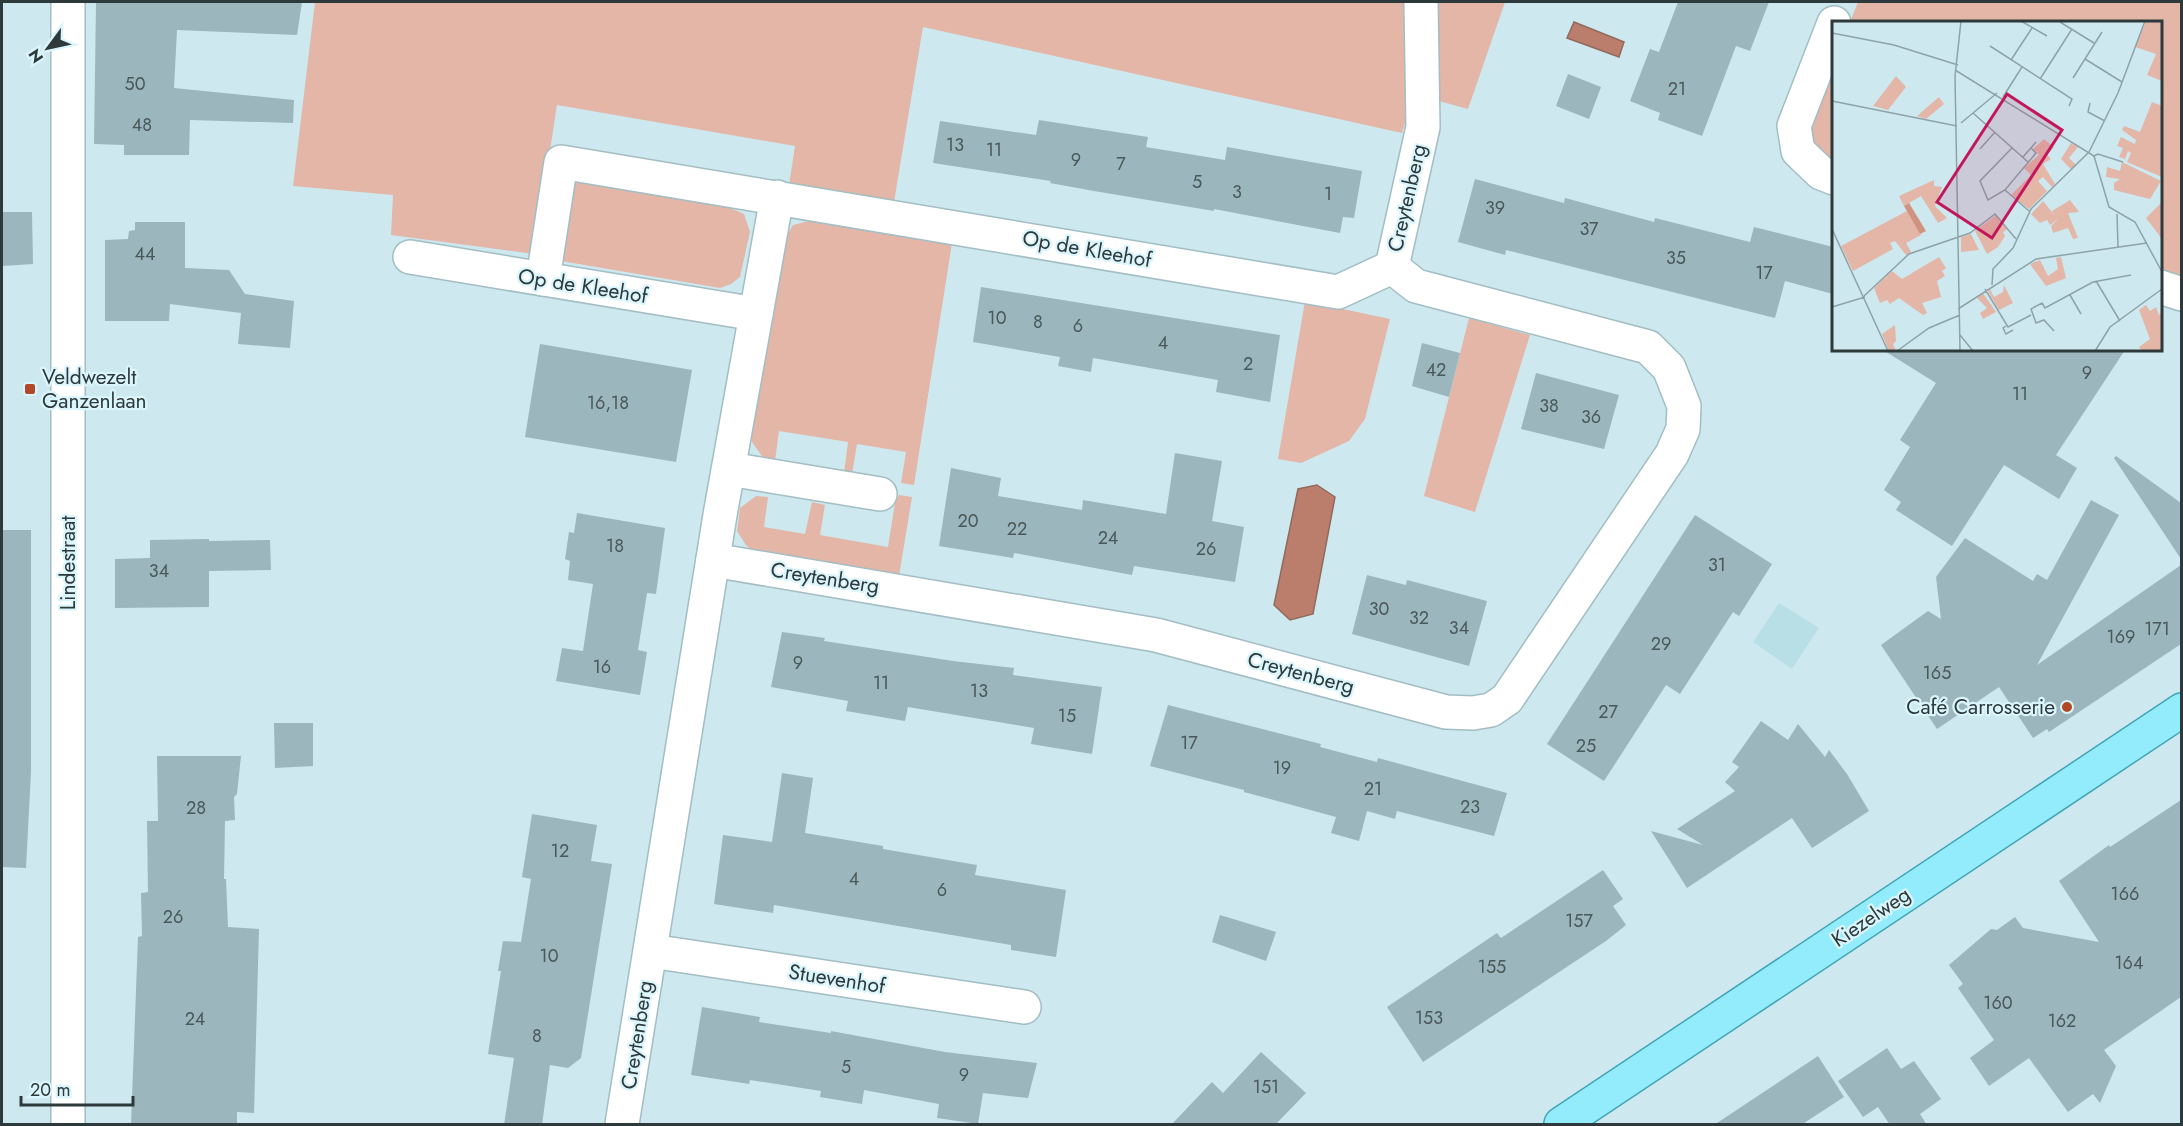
<svg xmlns="http://www.w3.org/2000/svg" width="2183" height="1126" font-family="Jost,sans-serif">
<style>
.built{fill:#b9dfe6}
.green{fill:#e3b6a8}
.water{fill:#bc7e6c;stroke:#91695d;stroke-width:1.5}
.building{fill:#9bb6bc}
.lines{fill:none;stroke-linecap:round;stroke-linejoin:round}
.minor-casing{stroke:#a2bdc3;stroke-width:36}
.major-casing{stroke:#41a5b6;stroke-width:36}
.minor{stroke:#fff;stroke-width:33}
.major{stroke:#93ecfb;stroke-width:33}
.poi-dot{fill:#b14928;stroke:#daf6fc;stroke-width:2}
.labels{text-anchor:middle;dominant-baseline:central;stroke-width:4.5;stroke-linejoin:round;paint-order:stroke}
.number-label{font-size:18px;fill:#49585b}
.street-label{font-size:21px;fill:#2e393b;stroke:#daf6fc}
.poi-label{font-size:21px;fill:#2e393b;stroke:#daf6fc;text-anchor:start}
.inset-road{fill:none;stroke:#8da3a7;stroke-width:1.5}
.view{fill:#c2185b;fill-opacity:0.15;stroke:#c2185b;stroke-width:3}
.inset-edge{fill:none;stroke:#2e393b;stroke-width:3}
</style>
<rect width="100%" height="100%" fill="#cde9ef"/>
<polygon class="built" points="1779,603 1819,628 1792,669 1753,642"/>
<g class="green">
<polygon points="315,2 1410,2 1411,101 1402,133 923,27 894,202 789,185 795,146 557,105 534,254 391,235 393,195 293,186"/>
<polygon points="1437,2 1505,2 1468,109 1439,101"/>
<polygon points="1858,2 2181,2 2181,281 2161,273 2160,22 1850,22"/>
<polygon points="1833,66 1833,162 1814,147 1811,124"/>
<polygon points="568,180 728,207 744,214 750,232 740,277 731,284 720,288 555,260"/>
<polygon points="813,220 952,243 914,485 901,483 906,452 857,444 852,474 844,473 848,442 779,431 775,461 764,459 752,442 752,427 782,244 793,225"/>
<polygon points="1305,301 1390,319 1365,419 1349,441 1301,463 1278,459"/>
<polygon points="1469,318 1530,335 1475,512 1424,496"/>
<polygon points="899,495 912,497 899,576 754,552 746,545 737,531 740,508 756,496 768,497 764,527 805,534 812,502 825,505 820,535 888,547 895,503"/>
</g>
<g class="water">
<polygon points="1574,22 1624,42 1619,57 1567,38"/>
<polygon points="1317,485 1335,497 1313,614 1290,620 1274,605 1298,489"/>
</g>
<g class="building">
<polygon points="96,2 302,2 297,35 177,30 174,88 294,100 293,123 190,120 189,155 124,155 124,145 94,144"/>
<polygon points="1678,2 1769,2 1750,51 1736,46 1702,136 1658,120 1660,113 1630,101 1650,49 1659,52"/>
<polygon points="1568,74 1601,87 1589,119 1556,106"/>
<polygon points="1039,120 1148,137 1146,147 1225,160 1227,147 1362,171 1354,218 1343,217 1340,233 1214,209 1214,211 1094,191 1050,183 1051,181 933,163 940,121 1036,135"/>
<polygon points="1475,179 1564,203 1565,198 1654,222 1655,218 1750,242 1754,227 1833,247 1833,294 1785,281 1775,318 1506,250 1505,255 1458,242"/>
<polygon points="2,212 32,212 33,264 2,266"/>
<polygon points="135,222 185,222 185,268 229,270 245,294 294,301 290,348 238,344 241,313 170,304 169,321 105,321 105,240 128,239 129,231 135,230"/>
<polygon points="981,287 1280,335 1270,402 1216,392 1218,380 1093,358 1091,372 1058,366 1060,357 973,342"/>
<polygon points="1422,343 1460,353 1449,397 1412,386"/>
<polygon points="540,344 692,370 676,462 525,437"/>
<polygon points="1883,350 2125,350 2056,455 2077,468 2059,499 2004,465 1952,546 1896,510 1901,502 1884,490 1910,447 1900,440 1936,383"/>
<polygon points="1536,373 1619,395 1604,449 1521,429"/>
<polygon points="1175,453 1222,461 1212,521 1244,527 1235,582 1134,566 1132,575 1014,553 1013,558 939,546 951,468 1001,478 998,496 1082,510 1083,500 1166,514"/>
<polygon points="2116,456 2181,503 2181,559 2114,458"/>
<polygon points="2091,500 2119,515 2037,665 2181,565 2181,644 2049,732 2047,729 2033,738 1999,687 1937,729 1881,645 1928,611 1941,619 1936,577 1965,538 2033,581 2037,574 2047,580"/>
<polygon points="577,513 665,528 656,594 647,593 638,650 647,652 640,695 556,681 562,648 583,651 593,584 568,580 570,561 565,559 569,532 574,533"/>
<polygon points="1695,515 1772,564 1739,616 1733,612 1680,694 1666,685 1604,781 1547,744"/>
<polygon points="2,530 31,530 31,772 26,868 2,867"/>
<polygon points="209,539 209,541 270,540 271,570 209,571 209,607 115,608 115,559 150,558 150,540"/>
<polygon points="1367,575 1406,585 1407,580 1487,601 1469,666 1352,634"/>
<polygon points="782,632 825,638 824,641 953,661 1014,668 1013,675 1102,687 1092,754 1031,744 1034,728 908,707 905,721 846,711 848,701 771,687"/>
<polygon points="1168,705 1321,744 1320,747 1377,762 1378,758 1507,793 1494,836 1397,811 1395,819 1367,811 1359,841 1331,833 1336,817 1244,792 1244,790 1150,766"/>
<polygon points="1761,721 1788,740 1798,724 1825,757 1829,750 1847,774 1869,811 1812,848 1792,818 1687,888 1651,831 1703,845 1677,829 1735,791 1725,782 1739,767 1732,762"/>
<polygon points="274,723 313,723 313,766 275,768"/>
<polygon points="157,756 241,756 237,794 234,797 235,820 225,821 224,879 226,879 228,927 259,929 254,1113 237,1112 237,1125 131,1125 138,937 142,936 141,893 148,892 147,821 158,821"/>
<polygon points="782,773 813,778 805,833 883,846 883,849 977,865 975,875 1066,890 1056,957 1011,950 1011,945 774,905 773,913 714,904 723,835 772,842"/>
<polygon points="2181,800 2181,997 2104,1050 2116,1066 2100,1103 2093,1094 2068,1112 2029,1058 1989,1086 1970,1058 1994,1040 1958,988 1963,984 1949,965 1991,929 1997,930 2015,917 2023,928 2099,942 2059,881 2109,845 2110,847"/>
<polygon points="532,814 597,825 591,861 612,864 581,1058 568,1068 550,1065 542,1125 504,1125 514,1058 488,1054 501,971 498,971 503,941 521,942 531,879 522,877"/>
<polygon points="1603,870 1623,899 1613,906 1626,925 1606,941 1423,1062 1387,1007 1497,933 1501,938"/>
<polygon points="1220,915 1276,932 1266,961 1212,942"/>
<polygon points="702,1007 760,1017 759,1022 831,1033 831,1031 945,1052 1037,1063 1028,1098 983,1093 978,1124 937,1118 939,1104 864,1090 862,1104 820,1097 821,1091 750,1080 749,1084 691,1075"/>
<polygon points="1887,1048 1901,1069 1914,1061 1941,1099 1920,1114 1927,1125 1890,1125 1878,1107 1863,1117 1838,1081"/>
<polygon points="1261,1052 1306,1093 1275,1125 1171,1125 1212,1082 1223,1093"/>
<polygon points="1818,1056 1844,1097 1801,1125 1714,1125"/>
</g>
<g class="lines">
<defs>
<g id="minor">
<polyline points="68,2 68,1124"/>
<polyline points="1834,23 1794,126 1798,151 1821,173 1834,178"/>
<polyline points="410,257 756,314"/>
<polyline points="1392,267 1423,127 1421,2"/>
<polyline points="543,279 561,162 1338,292 1392,267"/>
<polyline points="2160,287 2182,294"/>
<polyline points="729,469 880,494"/>
<polyline points="713,560 1156,635 1446,712 1473,713 1491,710 1507,699 1672,454 1683,429 1684,406 1669,368 1648,347 1416,286 1392,267"/>
<polyline points="651,951 1024,1007"/>
<polyline points="622,1124 720,515 777,197"/>
</g>
<polyline id="major" points="1561,1124 2182,710"/>
</defs>
<use href="#minor" class="minor-casing"/>
<use href="#major" class="major-casing"/>
<use href="#minor" class="minor"/>
<use href="#major" class="major"/>
</g>
<g class="poi-dot">
<rect x="24" y="383" width="12" height="12" rx="3"/>
<circle cx="2067" cy="707" r="6"/>
</g>
<g class="labels">
<g class="number-label">
<text x="135" y="84">50</text>
<text x="1677" y="89">21</text>
<text x="142" y="125">48</text>
<text x="955" y="145">13</text>
<text x="994" y="150">11</text>
<text x="1076" y="160">9</text>
<text x="1121" y="164">7</text>
<text x="1197" y="182">5</text>
<text x="1237" y="192">3</text>
<text x="1328" y="194">1</text>
<text x="1495" y="208">39</text>
<text x="1589" y="229">37</text>
<text x="145" y="254">44</text>
<text x="1676" y="258">35</text>
<text x="1764" y="273">17</text>
<text x="997" y="318">10</text>
<text x="1038" y="322">8</text>
<text x="1078" y="326">6</text>
<text x="1163" y="343">4</text>
<text x="1248" y="364">2</text>
<text x="1436" y="370">42</text>
<text x="2087" y="373">9</text>
<text x="2020" y="394">11</text>
<text x="608" y="403">16,18</text>
<text x="1549" y="406">38</text>
<text x="1591" y="417">36</text>
<text x="968" y="521">20</text>
<text x="1017" y="529">22</text>
<text x="1108" y="538">24</text>
<text x="615" y="546">18</text>
<text x="1206" y="549">26</text>
<text x="1717" y="565">31</text>
<text x="159" y="571">34</text>
<text x="1379" y="609">30</text>
<text x="1419" y="618">32</text>
<text x="1459" y="628">34</text>
<text x="2157" y="629">171</text>
<text x="2121" y="637">169</text>
<text x="1661" y="644">29</text>
<text x="798" y="663">9</text>
<text x="602" y="667">16</text>
<text x="1937" y="673">165</text>
<text x="881" y="683">11</text>
<text x="979" y="691">13</text>
<text x="1608" y="712">27</text>
<text x="1067" y="716">15</text>
<text x="1189" y="743">17</text>
<text x="1586" y="746">25</text>
<text x="1282" y="768">19</text>
<text x="1373" y="789">21</text>
<text x="1470" y="807">23</text>
<text x="196" y="808">28</text>
<text x="560" y="851">12</text>
<text x="854" y="879">4</text>
<text x="942" y="890">6</text>
<text x="2125" y="894">166</text>
<text x="173" y="917">26</text>
<text x="1579" y="921">157</text>
<text x="549" y="956">10</text>
<text x="2129" y="963">164</text>
<text x="1492" y="967">155</text>
<text x="1998" y="1003">160</text>
<text x="1429" y="1018">153</text>
<text x="195" y="1019">24</text>
<text x="2062" y="1021">162</text>
<text x="537" y="1036">8</text>
<text x="846" y="1067">5</text>
<text x="964" y="1075">9</text>
<text x="1266" y="1087">151</text>
</g>
<g class="street-label">
<text transform="translate(1407 198) rotate(-77)">Creytenberg</text>
<text transform="translate(1087 249) rotate(10)">Op de Kleehof</text>
<text transform="translate(583 286) rotate(9)">Op de Kleehof</text>
<text transform="translate(68 563) rotate(-90)">Lindestraat</text>
<text transform="translate(825 578) rotate(9)">Creytenberg</text>
<text transform="translate(1301 673) rotate(15)">Creytenberg</text>
<text transform="translate(1871 917) rotate(-34)">Kiezelweg</text>
<text transform="translate(837 979) rotate(9)">Stuevenhof</text>
<text transform="translate(637 1035) rotate(-81)">Creytenberg</text>
</g>
<g class="poi-label">
<text x="42" y="377">Veldwezelt<tspan x="42" dy="24">Ganzenlaan</tspan></text>
<text x="2055" y="707" text-anchor="end">Café Carrosserie</text>
</g>
</g>
<g transform="translate(1832 21)">
<rect width="330" height="330" fill="#cde9ef"/>
<path d="M314,0H330V60L315,54L324,33L303,26ZM64,55L74,66L56,89L41,85ZM107,76L112,83L94,98L85,95ZM320,81L330,85V156L295,141L299,132L296,130L293,138L287,136L291,127L285,125L289,116L303,123L304,119L290,109L292,105L308,111ZM212,118L222,126L215,134L219,138L211,143L223,163L220,166L211,156L206,160L215,170L197,188L179,174L199,154L192,147L207,134L201,128ZM239,122L246,126L237,137L244,144L239,148L229,138ZM290,141L329,160L318,178L282,169V162L288,158L274,156L275,146L288,150ZM102,159V165L110,166L103,185L115,197L106,202L89,175L72,185L67,175ZM238,179L247,191L236,192L246,217L241,218L236,207L221,212L219,205L226,198L218,204L215,199L208,202L199,193L211,180L223,195L220,190ZM330,181V218L314,197ZM75,190L89,214L74,222L79,231L74,234L63,220L58,222L61,228L21,250L9,225ZM164,194L176,208L171,211L173,215L166,226L155,233L143,210ZM139,213L147,229L129,231V216ZM107,236L114,247L110,250L113,255L105,260L109,276L90,282L95,292L91,294L67,277L58,283L55,279L48,282L42,267L60,250L70,258ZM229,236L234,257L214,265L198,243L208,239L216,255L226,248L224,237ZM172,264L181,282L167,289L156,270L158,268L162,276L171,271ZM151,272L164,291L151,298L148,292L155,287L145,277ZM314,284L318,290L324,286L327,294L330,292V330H310L307,326L318,318L307,289ZM63,304L64,320L61,323L64,330H57L50,313Z" fill="#e3b6a8"/>
<path d="M77,182L94,210L88,213L72,185Z" fill="#d1927f"/>
<path class="inset-road" d="M189,0L215,15M228,1L262,22M0,12L62,24L126,44M158,25L240,78L237,85M253,38L290,61M179,39L200,7M123,49L262,135L277,186L303,201L330,251M241,57L270,11M208,58L240,8M171,76L190,46M0,80L125,105M258,82L256,91L273,100M141,92L196,141M129,102L165,72M180,127L148,160L156,179L173,169L204,132L199,127M148,128L163,111M262,135L266,133L291,141M191,136L204,121M173,169L197,190M285,193L286,226M0,208L56,330M264,260L288,300M160,264L161,248L181,227L199,188L257,131L286,72L313,0M153,268L176,306L199,294M238,274L249,293M32,275L77,233L138,212L163,193L184,218M0,286L33,276M126,288L204,238L315,222M174,305L171,307L174,313L181,309M222,310L212,299L204,302L199,288L210,282L213,287L261,261L299,254M128,314L141,330M65,330L97,307L128,294M128,330L123,55L129,0M263,330L278,306L330,268"/>
<path class="view" d="M175,73L230,109L160,217L105,181Z"/>
<rect width="330" height="330" class="inset-edge"/>
</g>
<rect width="2183" height="1126" fill="none" stroke="#2e393b" stroke-width="6"/>
<g transform="translate(48 48) rotate(237)" stroke="#daf6fc" stroke-width="4.5" paint-order="stroke">
<path d="M0-4.5L10 22L0 15L-10 22Z" fill="#2e393b"/>
<text y="-9" font-size="16" font-weight="bold" text-anchor="middle" fill="#2e393b">N</text>
</g>
<path d="M21 1096v9h112v-9" fill="none" stroke="#2e393b" stroke-width="3"/>
<text x="30" y="1096" font-size="18" fill="#2e393b" stroke="#daf6fc" stroke-width="4.5" paint-order="stroke">20 m</text>
</svg>
